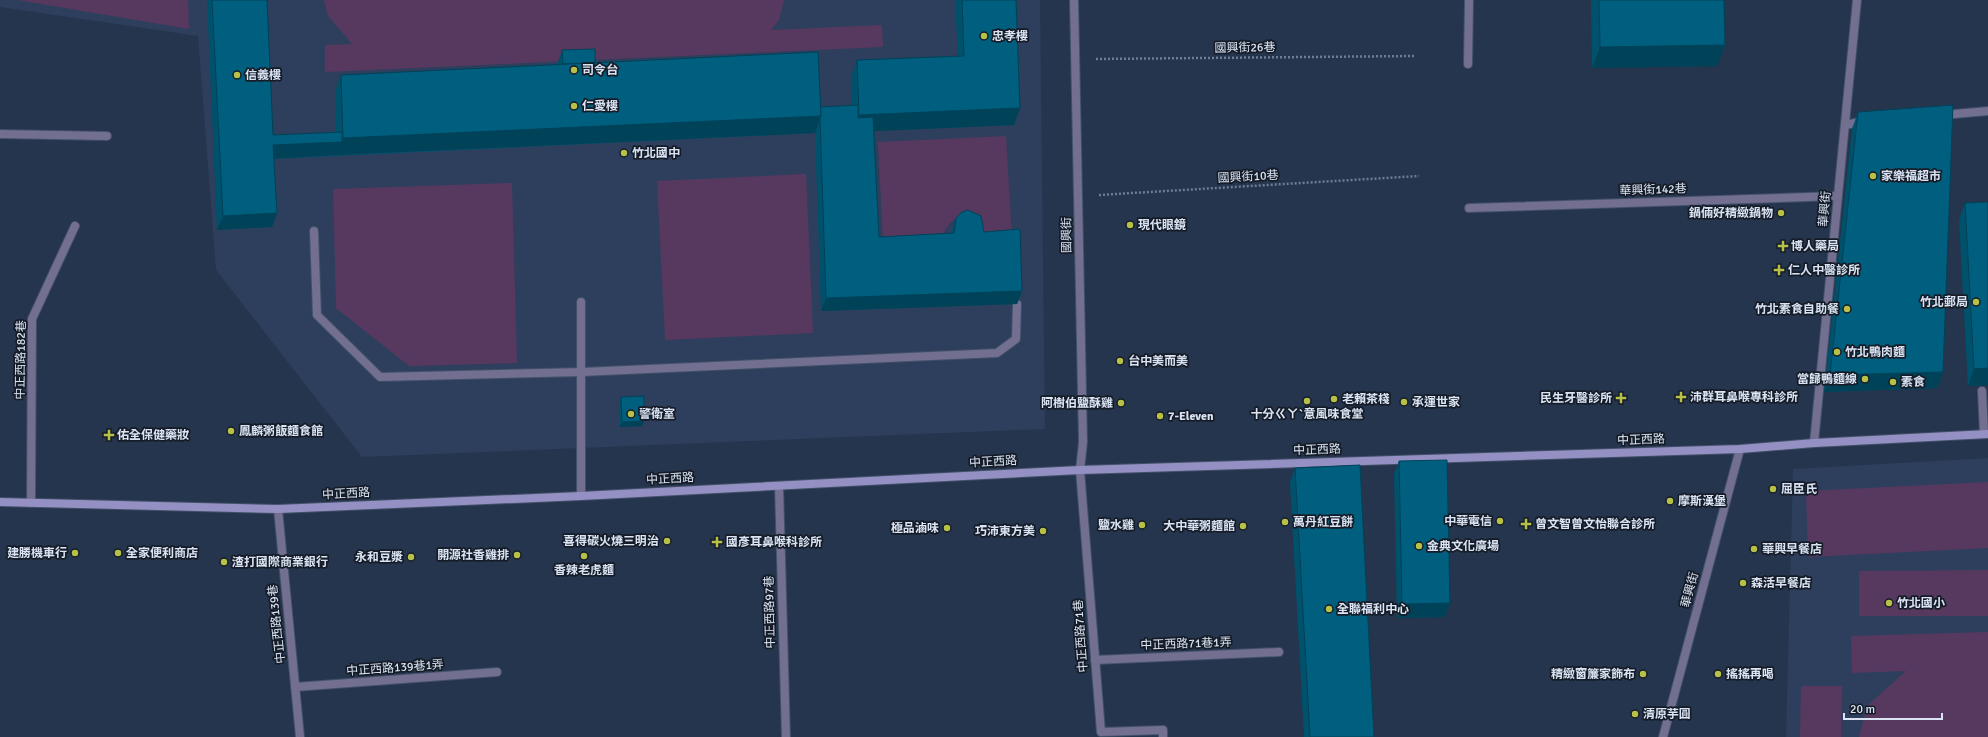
<svg xmlns="http://www.w3.org/2000/svg" width="1988" height="737" font-family="Signika,'Noto Sans TC',sans-serif">
<style>
.built{fill:#2d3f5d}
.green{fill:#573960}
.lines{fill:none;stroke-linecap:round;stroke-linejoin:round}
.service-casing{stroke:#425168;stroke-width:10}
.minor-casing{stroke:#425168;stroke-width:10}
.tertiary-casing{stroke:#425168;stroke-width:10}
.secondary-casing{stroke:#425168;stroke-width:10}
.path{stroke:#6f7d91;stroke-width:2.5;stroke-dasharray:2 2;stroke-linecap:butt}
.service{stroke:#726f91;stroke-width:8}
.minor{stroke:#726f91;stroke-width:8}
.tertiary{stroke:#726f91;stroke-width:8}
.secondary{stroke:#9590c4;stroke-width:8}
.wall{fill:#00516c}
.shaded-wall{fill:#004258}
.building{fill:#005e7e;stroke:#004258}
.poi-dot{fill:#b8c147;stroke:#151c27;stroke-width:1.5}
.labels{text-anchor:middle;dominant-baseline:central;stroke-width:3.5;stroke-linejoin:round;paint-order:stroke}
.poi-label{font-size:12px;font-weight:bold;fill:#dae4f4;stroke:#151c27;text-anchor:start}
.street-label{font-size:12px;fill:#dae4f4;stroke:#151c27}
</style>
<rect width="100%" height="100%" fill="#25354d"/>
<g class="built">
<polygon points="0,0 1040,0 1045,429 362,457 216,270 198,36 0,7"/>
<polygon points="1988,458 1988,737 1786,737 1793,469"/>
</g>
<g class="green">
<polygon points="18,0 188,0 189,29"/>
<polygon points="324,0 784,0 779,20 771,30 882,25 883,47 325,72 325,45 352,44 328,16"/>
<polygon points="1006,136 1012,238 986,240 982,225 964,218 953,220 945,229 943,242 883,242 878,142"/>
<polygon points="806,174 813,333 665,340 657,181"/>
<polygon points="512,183 517,363 409,366 336,308 333,189"/>
<polygon points="1988,482 1988,548 1808,557 1806,491"/>
<polygon points="1988,570 1988,616 1859,616 1859,571"/>
<polygon points="1988,632 1988,737 1859,737 1867,706 1906,671 1852,673 1851,636"/>
<polygon points="1801,686 1842,686 1841,737 1800,737"/>
</g>
<g class="lines">
<defs>
<g id="service">
<polyline points="1468,64 1469,0"/>
<polyline points="1943,115 1988,111"/>
<polyline points="1845,125 1865,121"/>
<polyline points="0,134 107,136"/>
<polyline points="1469,208 1838,196"/>
<polyline points="314,231 317,315 380,377 582,372 997,353 1016,339 1017,304"/>
<polyline points="1982,391 1984,434"/>
<polyline points="1080,470 1101,732 1163,730 1163,737"/>
<polyline points="779,486 786,737"/>
<polyline points="581,496 581,302"/>
<polyline points="31,503 32,319 75,226"/>
<polyline points="278,509 300,737"/>
<polyline points="1095,660 1279,652"/>
<polyline points="295,687 497,672"/>
</g>
<polyline id="minor" points="1074,0 1083,442 1080,470"/>
<g id="tertiary">
<polyline points="1814,443 1857,0"/>
<polyline points="1663,737 1740,449"/>
</g>
<polyline id="secondary" points="0,502 278,509 581,496 1080,470 1740,449 1814,443 1988,434"/>
</defs>
<use href="#service" class="service-casing"/>
<use href="#minor" class="minor-casing"/>
<use href="#tertiary" class="tertiary-casing"/>
<use href="#secondary" class="secondary-casing"/>
<g class="path">
<polyline points="1096,59 1414,56"/>
<polyline points="1099,195 1419,176"/>
</g>
<use href="#service" class="service"/>
<use href="#minor" class="minor"/>
<use href="#tertiary" class="tertiary"/>
<use href="#secondary" class="secondary"/>
</g>
<g class="wall">
<polygon points="207,0 267,0 273,135 336,133 335,92 341,75 557,65 562,50 595,63 821,107 852,106 851,77 857,60 958,56 955,0 1016,0 1020,108 1014,125 874,131 879,237 951,233 956,218 984,232 1022,291 1017,304 821,311 815,133 274,159 277,213 272,227 217,230"/>
<polygon points="1591,0 1724,0 1725,45 1717,66 1592,68"/>
<polygon points="1858,112 1943,372 1937,388 1824,392 1852,129"/>
<polygon points="1988,202 1988,385 1968,386 1959,220 1965,203"/>
<polygon points="621,397 644,421 642,426 620,427 619,402"/>
<polygon points="1399,461 1450,603 1445,617 1397,618 1394,474"/>
<polygon points="1295,468 1374,737 1304,737 1290,482"/>
</g>
<g class="shaded-wall">
<polygon points="1725,45 1717,66 1592,68 1600,47"/>
<polygon points="1020,108 1014,125 853,132 859,115"/>
<polygon points="821,116 815,133 337,155 343,138"/>
<polygon points="342,142 337,155 268,159 273,145"/>
<polygon points="277,213 272,227 217,230 223,216"/>
<polygon points="1022,291 1017,304 821,311 826,298"/>
<polygon points="1988,368 1988,385 1968,386 1974,369"/>
<polygon points="1943,372 1937,388 1824,392 1830,375"/>
<polygon points="644,421 642,426 620,427 622,422"/>
<polygon points="1450,603 1445,617 1397,618 1402,604"/>
</g>
<g class="building">
<polygon points="212,0 267,0 273,135 342,132 342,142 273,145 277,213 223,216"/>
<polygon points="962,0 1016,0 1020,108 859,115 857,60 964,56"/>
<polygon points="1599,0 1724,0 1725,45 1600,47"/>
<polygon points="595,49 595,63 563,64 562,50"/>
<polygon points="818,52 821,116 343,138 341,75"/>
<polygon points="858,105 858,118 873,117 879,237 954,233 956,218 962,212 968,210 981,216 984,232 1020,229 1022,291 826,298 820,119 821,116 821,107"/>
<polygon points="1953,105 1943,372 1830,375 1858,112"/>
<polygon points="1988,202 1988,368 1974,369 1965,203"/>
<polygon points="644,396 644,421 622,422 621,397"/>
<polygon points="1447,460 1450,603 1402,604 1399,461"/>
<polygon points="1360,465 1374,737 1310,737 1295,468"/>
</g>
<g class="poi-dot">
<circle cx="984" cy="36" r="4"/>
<circle cx="574" cy="70" r="4"/>
<circle cx="237" cy="75" r="4"/>
<circle cx="574" cy="106" r="4"/>
<circle cx="624" cy="153" r="4"/>
<circle cx="1873" cy="176" r="4"/>
<circle cx="1781" cy="213" r="4"/>
<circle cx="1130" cy="225" r="4"/>
<path d="M1781 240h4v4h4v4h-4v4h-4v-4h-4v-4h4z"/>
<path d="M1777 264h4v4h4v4h-4v4h-4v-4h-4v-4h4z"/>
<circle cx="1976" cy="302" r="4"/>
<circle cx="1847" cy="309" r="4"/>
<circle cx="1837" cy="352" r="4"/>
<circle cx="1120" cy="361" r="4"/>
<circle cx="1865" cy="379" r="4"/>
<circle cx="1893" cy="382" r="4"/>
<path d="M1679 391h4v4h4v4h-4v4h-4v-4h-4v-4h4z"/>
<path d="M1619 392h4v4h4v4h-4v4h-4v-4h-4v-4h4z"/>
<circle cx="1334" cy="399" r="4"/>
<circle cx="1307" cy="401" r="4"/>
<circle cx="1404" cy="402" r="4"/>
<circle cx="1121" cy="403" r="4"/>
<circle cx="631" cy="414" r="4"/>
<circle cx="1160" cy="416" r="4"/>
<circle cx="231" cy="431" r="4"/>
<path d="M107 429h4v4h4v4h-4v4h-4v-4h-4v-4h4z"/>
<circle cx="1773" cy="489" r="4"/>
<circle cx="1670" cy="501" r="4"/>
<circle cx="1500" cy="521" r="4"/>
<circle cx="1285" cy="522" r="4"/>
<path d="M1524 518h4v4h4v4h-4v4h-4v-4h-4v-4h4z"/>
<circle cx="1142" cy="525" r="4"/>
<circle cx="1243" cy="526" r="4"/>
<circle cx="947" cy="528" r="4"/>
<circle cx="1043" cy="531" r="4"/>
<circle cx="667" cy="541" r="4"/>
<path d="M715 536h4v4h4v4h-4v4h-4v-4h-4v-4h4z"/>
<circle cx="1419" cy="546" r="4"/>
<circle cx="1754" cy="549" r="4"/>
<circle cx="75" cy="553" r="4"/>
<circle cx="118" cy="553" r="4"/>
<circle cx="517" cy="555" r="4"/>
<circle cx="584" cy="556" r="4"/>
<circle cx="411" cy="557" r="4"/>
<circle cx="224" cy="562" r="4"/>
<circle cx="1743" cy="583" r="4"/>
<circle cx="1889" cy="603" r="4"/>
<circle cx="1329" cy="609" r="4"/>
<circle cx="1643" cy="674" r="4"/>
<circle cx="1718" cy="674" r="4"/>
<circle cx="1635" cy="714" r="4"/>
</g>
<g class="labels">
<g class="poi-label">
<text x="992" y="36">忠孝樓</text>
<text x="582" y="70">司令台</text>
<text x="245" y="75">信義樓</text>
<text x="582" y="106">仁愛樓</text>
<text x="632" y="153">竹北國中</text>
<text x="1881" y="176">家樂福超市</text>
<text x="1773" y="213" text-anchor="end">鍋倆好精緻鍋物</text>
<text x="1138" y="225">現代眼鏡</text>
<text x="1791" y="246">博人藥局</text>
<text x="1788" y="270">仁人中醫診所</text>
<text x="1968" y="302" text-anchor="end">竹北郵局</text>
<text x="1839" y="309" text-anchor="end">竹北素食自助餐</text>
<text x="1845" y="352">竹北鴨肉麵</text>
<text x="1128" y="361">台中美而美</text>
<text x="1857" y="379" text-anchor="end">當歸鴨麵線</text>
<text x="1901" y="382">素食</text>
<text x="1690" y="397">沛群耳鼻喉專科診所</text>
<text x="1612" y="398" text-anchor="end">民生牙醫診所</text>
<text x="1342" y="399">老賴茶棧</text>
<text x="1412" y="402">承運世家</text>
<text x="1113" y="403" text-anchor="end">阿樹伯鹽酥雞</text>
<text x="639" y="414">警衛室</text>
<text x="1307" y="414" text-anchor="middle">十分ㄍㄚˋ意風味食堂</text>
<text x="1168" y="416">7-Eleven</text>
<text x="239" y="431">鳳麟粥飯麵食館</text>
<text x="117" y="435">佑全保健藥妝</text>
<text x="1781" y="489">屈臣氏</text>
<text x="1678" y="501">摩斯漢堡</text>
<text x="1492" y="521" text-anchor="end">中華電信</text>
<text x="1293" y="522">萬丹紅豆餅</text>
<text x="1535" y="524">曾文智曾文怡聯合診所</text>
<text x="1134" y="525" text-anchor="end">鹽水雞</text>
<text x="1235" y="526" text-anchor="end">大中華粥麵館</text>
<text x="939" y="528" text-anchor="end">極品滷味</text>
<text x="1035" y="531" text-anchor="end">巧沛東方美</text>
<text x="659" y="541" text-anchor="end">喜得碳火燒三明治</text>
<text x="726" y="542">國彥耳鼻喉科診所</text>
<text x="1427" y="546">金典文化廣場</text>
<text x="1762" y="549">華興早餐店</text>
<text x="67" y="553" text-anchor="end">建勝機車行</text>
<text x="126" y="553">全家便利商店</text>
<text x="509" y="555" text-anchor="end">開源社香雞排</text>
<text x="403" y="557" text-anchor="end">永和豆漿</text>
<text x="232" y="562">渣打國際商業銀行</text>
<text x="584" y="570" text-anchor="middle">香辣老虎麵</text>
<text x="1751" y="583">森活早餐店</text>
<text x="1897" y="603">竹北國小</text>
<text x="1337" y="609">全聯福利中心</text>
<text x="1635" y="674" text-anchor="end">精緻窗簾家飾布</text>
<text x="1726" y="674">搖搖再喝</text>
<text x="1643" y="714">清原芋圓</text>
</g>
<g class="street-label">
<text transform="translate(1245 48) rotate(-1)">國興街26巷</text>
<text transform="translate(1248 177) rotate(-3)">國興街10巷</text>
<text transform="translate(1653 190) rotate(-2)">華興街142巷</text>
<text transform="translate(1825 209) rotate(-85)">華興街</text>
<text transform="translate(1067 235) rotate(-91)">國興街</text>
<text transform="translate(21 360) rotate(-89)">中正西路182巷</text>
<text transform="translate(1641 440) rotate(-2)">中正西路</text>
<text transform="translate(1317 450) rotate(-2)">中正西路</text>
<text transform="translate(993 462) rotate(-3)">中正西路</text>
<text transform="translate(670 479) rotate(-3)">中正西路</text>
<text transform="translate(346 494) rotate(-3)">中正西路</text>
<text transform="translate(1690 590) rotate(-75)">華興街</text>
<text transform="translate(770 612) rotate(-91)">中正西路97巷</text>
<text transform="translate(277 624) rotate(-96)">中正西路139巷</text>
<text transform="translate(1081 636) rotate(-94)">中正西路71巷</text>
<text transform="translate(1186 644) rotate(-2)">中正西路71巷1弄</text>
<text transform="translate(395 668) rotate(-4)">中正西路139巷1弄</text>
</g>
</g>
<path d="M1844 713v6h98v-6" fill="none" stroke="#dae4f4" stroke-width="2"/>
<text x="1850" y="713" font-size="12" fill="#dae4f4" stroke="#151c27" stroke-width="3" paint-order="stroke">20 m</text>
</svg>
